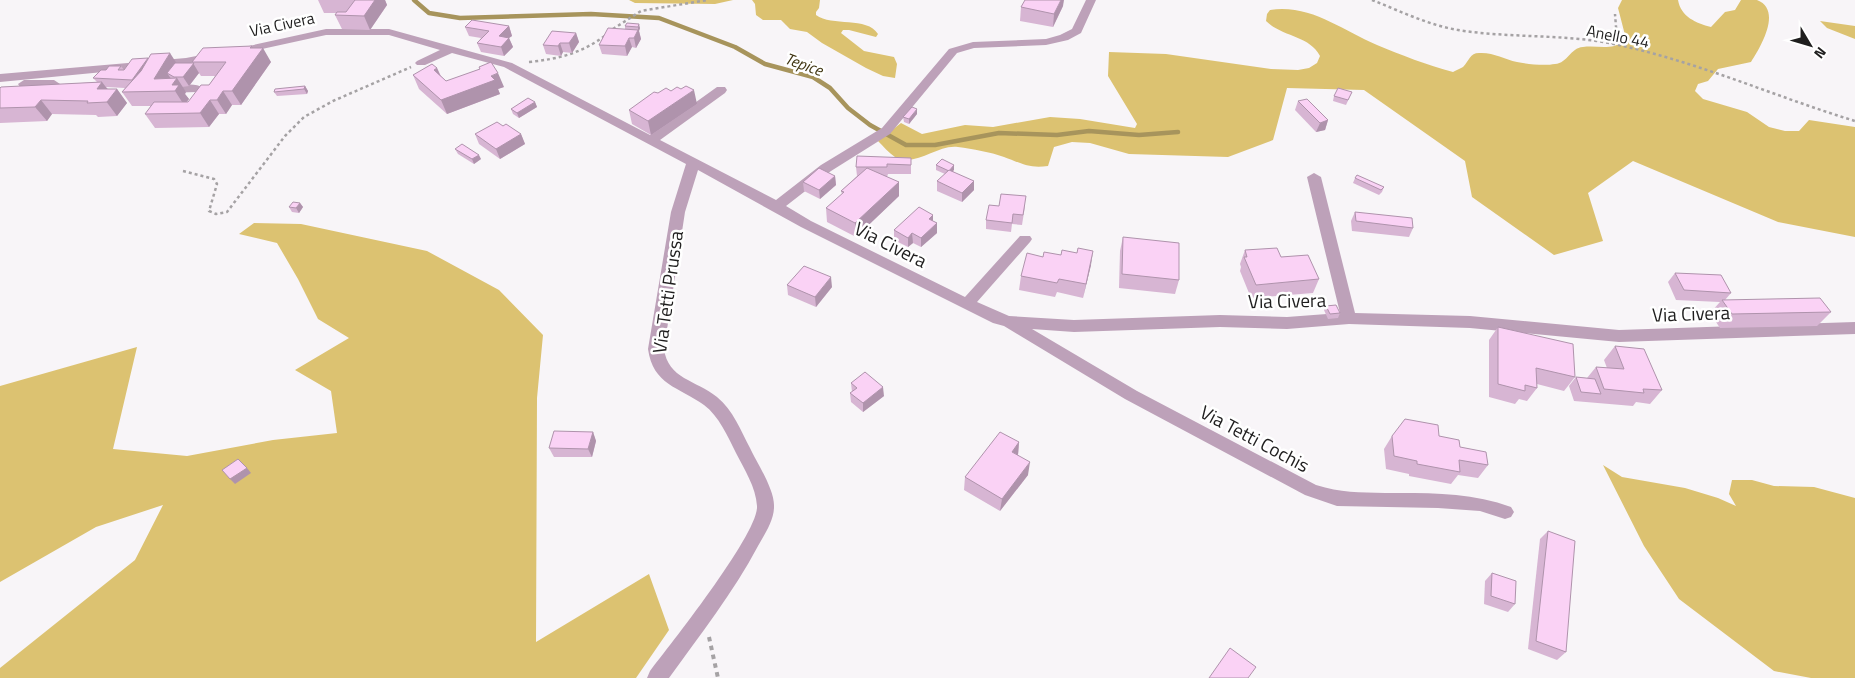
<svg xmlns="http://www.w3.org/2000/svg" width="1855" height="678" font-family="'Titillium Web',sans-serif">
<style>
.forest{fill:#dcc271}
.lines{fill:none;stroke-linecap:round;stroke-linejoin:round}
.stream{stroke:#a7945c;stroke-width:4.5}
.path-far1{stroke:#a5a2a4;stroke-width:2.5;stroke-dasharray:3 3;stroke-linecap:butt}
.path{stroke:#a5a2a4;stroke-width:4;stroke-dasharray:4.5 4.5;stroke-linecap:butt}
.minor{fill:#bda1b9;fill-rule:evenodd}
.wall{fill:#d7b5d3;fill-rule:evenodd}
.shaded-wall{fill:#af93ac}
.building{fill:#fad2f5;stroke:#af93ac}
.labels{text-anchor:middle;dominant-baseline:central;stroke-width:5;stroke-linejoin:round;paint-order:stroke}
.far-street-label{font-size:16px;fill:#1f1e1e;stroke:#fff}
.far-water-label{font-size:16px;font-style:italic;fill:#3f3410;stroke:#fff}
.street-label{font-size:19px;fill:#1f1e1e;stroke:#fff}
</style>
<rect width="100%" height="100%" fill="#f8f5f8"/>
<g class="forest">
<polygon points="629,0 733,0 715,4 635,3"/>
<path d="M752,0H820L819,8L816,12V15C832,27 867,16 878,34L876,37L849,30H843L841,33L864,51L894,57L897,64L895,78L883,76L866,68L822,43L807,32L790,29L781,20H763L756,15L755,4Z"/>
<path d="M1622,0H1678C1681,17 1696,23 1711,27L1725,12L1735,10L1741,0C1746,0 1753,0 1757,0C1783,10 1760,48 1751,62L1718,69L1708,81L1698,84L1695,91L1703,99L1747,112L1769,127L1785,131H1799L1809,120L1855,127V237L1778,222L1633,161L1588,193L1603,241L1554,255L1472,197L1465,161L1364,90L1287,88L1273,140L1228,157L1129,154L1090,143L1072,142L1054,147L1048,166C1029,169 1021,163 1004,157C990,152 973,149 958,147C937,144 916,168 895,157C889,153 883,146 878,141L901,123L922,134L965,125L993,127L1050,117L1080,119L1135,128L1137,124L1108,76L1109,52L1166,54L1271,69L1298,70L1309,68L1317,63L1320,56C1309,35 1282,37 1266,21L1267,14L1270,10C1311,4 1341,30 1377,45C1401,55 1427,65 1453,72C1456,70 1460,69 1463,67C1469,61 1470,53 1479,53C1493,52 1504,59 1517,62C1528,64 1544,66 1555,64C1568,63 1570,48 1583,47C1598,45 1611,51 1624,41L1625,35L1618,8Z"/>
<polygon points="1820,21 1855,26 1855,39 1827,28"/>
<polygon points="254,223 301,224 427,251 499,290 543,335 537,398 536,642 649,574 669,630 636,678 0,678 0,668 135,560 163,505 96,527 0,582 0,386 137,347 113,449 187,456 273,440 337,433 331,391 295,370 349,338 318,319 298,279 277,243 239,234"/>
<polygon points="1603,465 1622,477 1685,488 1718,498 1736,506 1729,494 1732,480 1752,480 1774,486 1814,487 1855,498 1855,678 1811,678 1774,671 1679,599 1644,546"/>
</g>
<g class="lines">
<polyline class="stream" points="414,0 429,13 460,18 591,14 659,18 735,47 765,64 813,77 830,88 848,108 870,125 906,145 935,145 999,133 1057,135 1089,131 1139,135 1178,132"/>
<g class="path-far1">
<path d="M1372,0C1400,11 1428,25 1458,30C1507,38 1560,34 1609,43C1694,60 1773,96 1855,121"/>
<polyline points="613,29 641,11 707,0"/>
<polyline points="1611,43 1617,39 1615,14"/>
<path d="M529,62C559,59 582,53 606,35"/>
<polyline points="183,171 214,179 217,184 209,211 216,214 227,212 285,136 304,117 333,101 411,67"/>
</g>
<polyline class="path" points="709,637 718,678"/>
<g class="minor">
<path d="M1086,0H1096L1081,33L1068,40L1046,45L974,48L957,53L890,134L831,171L786,206L811,221L965,297L1020,236H1030L1032,239L1030,242L977,302L1009,316L1074,320L1220,315L1287,317L1340,313L1307,177L1314,173L1321,177L1355,313L1470,316L1619,330L1855,322V334L1619,342L1470,328L1349,324L1287,329L1220,327L1074,332L1032,329L1137,391L1316,485C1341,493 1359,492 1385,493C1428,493 1470,492 1511,507L1514,512L1511,517L1505,519L1480,511L1438,508L1337,506L1305,495L1125,399L1004,326L993,323L801,227L698,170L685,212L664,349C668,379 696,380 717,397C733,410 741,431 750,448C757,463 775,490 774,507C774,521 764,535 758,546C733,593 700,635 669,678H647L650,671C670,645 759,533 757,506C756,487 744,469 736,453C728,437 719,416 704,405C679,387 653,385 648,349L671,212L686,164L504,67L452,53L425,65H417L415,63L417,61L440,50L389,35H326L235,55L229,52L235,49L326,29H389L512,63L650,135L717,87H725L727,90L725,93L660,140L776,200L821,165L882,128L949,49L973,42L1046,39L1060,35L1072,29Z"/>
<polygon points="212,53 216,54 218,56 216,58 186,64 0,82 0,74 186,58"/>
<polygon points="24,80 54,80 60,84 54,88 20,87 18,84"/>
<path d="M169,84C179,87 195,81 203,88L197,92L164,93L163,88Z"/>
</g>
</g>
<g class="wall">
<polygon points="318,0 385,0 387,5 370,30 342,29 335,15 337,13 324,13"/>
<polygon points="1063,6 1053,27 1020,21 1021,7"/>
<polygon points="627,23 640,28 639,31 641,39 636,48 632,47 627,56 602,54 599,45 625,29 625,26"/>
<polygon points="509,26 512,36 509,38 513,47 504,56 481,52 477,43 481,38 469,36 465,27"/>
<polygon points="576,33 579,42 572,53 563,52 561,56 546,54 543,45"/>
<path d="M252,46L253,48L271,62L241,105H232L226,114H219L209,127L155,128L145,114L151,106H132L122,92L125,88L106,87L108,89H117L127,103L117,116L98,117L96,115L52,114L47,121L0,123V88L97,82L93,78L106,70L121,66L124,70L177,63H193L192,62ZM199,73L201,76H215L209,85L188,102H187L189,99L185,94L186,92L182,87L189,86Z"/>
<polygon points="437,68 441,76 446,81 504,87 498,89 500,94 447,114 419,89 413,75"/>
<polygon points="305,86 308,91 307,94 277,96 274,92"/>
<polygon points="671,91 697,104 651,135 632,124 629,110 658,93"/>
<polygon points="1352,92 1346,105 1333,101 1334,96"/>
<polygon points="1298,101 1328,120 1325,130 1316,132 1295,110"/>
<polygon points="535,102 537,107 519,118 513,114 511,109"/>
<polygon points="917,114 909,124 904,122 903,117"/>
<polygon points="503,126 521,134 525,144 500,159 479,144 475,134"/>
<polygon points="455,149 481,159 474,164 458,154"/>
<polygon points="911,158 911,174 888,174 887,177 899,182 899,196 856,237 827,222 826,208 842,194 841,191 857,176 856,167"/>
<polygon points="936,165 954,165 954,170 953,171 974,190 962,202 937,191 937,181 945,174 936,170"/>
<polygon points="835,176 836,185 820,199 804,191 803,182"/>
<polygon points="1355,178 1384,187 1382,192 1379,195 1353,183"/>
<polygon points="300,203 303,207 299,213 292,212 289,207"/>
<polygon points="999,206 1025,206 1022,225 1012,224 1011,232 986,229 986,220"/>
<polygon points="1355,212 1413,228 1409,237 1352,231 1351,221"/>
<polygon points="933,215 933,221 937,223 937,233 921,247 913,243 908,247 894,240 894,230"/>
<polygon points="1123,237 1179,280 1175,294 1119,288 1120,251"/>
<polygon points="1245,250 1281,257 1319,279 1313,293 1251,298 1240,271 1241,267 1240,264"/>
<polygon points="1043,257 1091,265 1083,298 1057,292 1055,297 1019,290 1021,276"/>
<polygon points="1675,273 1731,293 1725,300 1831,312 1817,326 1720,328 1710,313 1720,302 1676,300 1668,282"/>
<polygon points="787,285 832,287 816,307 788,295"/>
<polygon points="1326,306 1340,313 1338,318 1328,319 1324,310"/>
<polygon points="1498,327 1575,377 1564,391 1537,384 1537,388 1527,401 1519,399 1515,404 1489,397 1489,340"/>
<polygon points="1615,346 1662,390 1650,404 1636,402 1633,406 1574,401 1569,386 1576,377 1587,378 1596,367 1607,368 1604,360"/>
<polygon points="851,383 884,396 863,412 851,402 850,393 852,392"/>
<polygon points="593,432 596,441 592,457 554,457 549,448"/>
<polygon points="1392,436 1439,436 1460,447 1488,465 1478,478 1458,475 1451,484 1409,476 1409,474 1386,469 1384,449"/>
<polygon points="1019,442 1018,455 1028,475 1000,511 964,490 965,477"/>
<polygon points="1548,531 1566,652 1557,660 1528,649 1540,539"/>
<polygon points="1492,573 1515,604 1508,612 1484,604 1485,581"/>
</g>
<g class="shaded-wall">
<polygon points="374,0 385,0 387,5 370,30 364,16"/>
<polygon points="1061,0 1064,0 1063,6 1053,27 1054,14"/>
<polygon points="639,24 640,28 639,31 641,39 636,48 634,38 638,30 638,27"/>
<polygon points="509,26 512,36 509,38 513,47 504,56 501,47 499,36"/>
<polygon points="576,33 579,42 572,53 569,43"/>
<polygon points="629,38 632,47 627,56 625,46"/>
<polygon points="560,43 563,52 561,56 558,46"/>
<polygon points="252,46 257,56 263,48 271,62 241,105 232,91"/>
<polygon points="170,53 179,67 167,73 172,80 154,79"/>
<polygon points="148,58 139,89 132,80"/>
<polygon points="193,63 199,73 189,86 183,77"/>
<polygon points="437,68 443,82 434,70"/>
<polygon points="498,73 504,87 498,89 500,94 447,114 441,100"/>
<polygon points="177,78 186,92 185,94 189,99 184,105 175,91 172,85"/>
<polygon points="102,82 112,95 117,89 127,103 117,116 97,89"/>
<polygon points="305,86 308,91 307,94 304,89"/>
<polygon points="694,90 697,104 651,135 648,121"/>
<polygon points="223,91 232,105 226,114 217,100"/>
<polygon points="41,100 52,114 47,121 35,107"/>
<polygon points="210,100 219,114 209,127 200,113"/>
<polygon points="535,102 537,107 519,118 517,113"/>
<polygon points="917,109 917,114 909,124 909,119"/>
<polygon points="1328,120 1325,130 1316,132 1320,123"/>
<polygon points="521,134 525,144 500,159 496,149"/>
<polygon points="479,155 481,159 474,164 472,159"/>
<polygon points="954,165 954,170 948,175 949,171"/>
<polygon points="835,176 836,185 820,199 819,190"/>
<polygon points="974,181 974,190 962,202 962,193"/>
<polygon points="899,182 899,196 856,237 855,223"/>
<polygon points="300,203 303,207 299,213 296,208"/>
<polygon points="933,215 933,224 929,219"/>
<polygon points="937,223 937,233 921,247 921,238"/>
<polygon points="912,233 913,243 908,247 908,238"/>
<polygon points="1093,251 1091,265 1083,298 1086,284"/>
<polygon points="831,277 832,287 816,307 815,297"/>
<polygon points="883,387 884,396 863,412 863,403"/>
<polygon points="593,432 596,441 592,457 588,449"/>
<polygon points="1019,442 1018,455 1012,452"/>
<polygon points="1030,462 1028,475 1000,511 1002,499"/>
<polygon points="247,468 251,473 235,484 230,479"/>
</g>
<g class="building">
<polygon points="355,0 375,0 364,16 335,15 337,12 346,12"/>
<polygon points="1025,0 1061,0 1054,14 1021,7"/>
<polygon points="472,20 509,26 499,36 509,38 501,47 477,43 489,31 465,27"/>
<polygon points="627,23 639,24 638,27 625,26"/>
<polygon points="608,28 638,30 634,38 629,38 625,46 599,45"/>
<polygon points="552,31 576,33 569,43 560,43 558,46 543,45"/>
<polygon points="252,46 250,48 263,48 232,91 223,91 217,100 210,100 200,113 145,114 154,102 188,102 201,85 209,85 226,62 192,62 203,48"/>
<polygon points="170,53 154,79 177,78 172,85 179,85 175,91 122,92 141,71 151,54"/>
<polygon points="148,58 132,80 93,78 101,70 106,70 109,66 121,66 118,70 124,70 132,59"/>
<polygon points="491,62 498,73 491,76 495,80 441,100 413,75 432,64 437,68 434,70 446,81 480,69 479,67"/>
<polygon points="175,63 194,63 183,77 174,77 167,73"/>
<polygon points="102,82 97,89 117,89 107,102 87,103 88,101 41,100 35,107 0,108 0,88 1,87"/>
<polygon points="305,86 304,89 274,92 275,89"/>
<polygon points="686,86 694,90 648,121 629,110 654,92 658,93 666,88 671,91 677,87 681,89"/>
<polygon points="1338,88 1352,92 1348,100 1334,96"/>
<polygon points="528,98 535,102 517,113 511,109"/>
<polygon points="1307,99 1328,120 1320,123 1298,101"/>
<polygon points="912,107 917,109 909,119 903,117"/>
<polygon points="497,122 503,126 506,124 521,134 496,149 475,134"/>
<polygon points="462,144 479,155 472,159 455,149"/>
<polygon points="857,156 911,158 911,165 887,164 887,167 856,167"/>
<polygon points="942,159 954,165 949,171 936,165"/>
<polygon points="819,168 835,176 819,190 803,182"/>
<polygon points="867,168 899,182 855,223 826,208 844,192 841,191"/>
<polygon points="949,170 974,181 962,193 937,181"/>
<polygon points="1357,175 1384,187 1381,190 1355,178"/>
<polygon points="1001,194 1026,196 1023,215 1013,214 1012,223 986,220 989,205 999,206"/>
<polygon points="293,202 300,203 296,208 289,207"/>
<polygon points="919,207 933,215 929,219 937,223 921,238 912,233 908,238 894,230"/>
<polygon points="1355,212 1412,218 1413,228 1356,221"/>
<polygon points="1123,237 1179,243 1179,280 1122,274"/>
<polygon points="1078,248 1093,251 1086,284 1059,279 1057,283 1021,276 1027,253 1043,257 1044,252 1061,255 1062,250 1077,253"/>
<polygon points="1277,248 1281,257 1308,255 1319,279 1256,285 1244,257 1247,257 1245,250"/>
<polygon points="804,266 831,277 815,297 787,285"/>
<polygon points="1675,273 1721,275 1731,293 1684,290"/>
<polygon points="1820,298 1831,312 1732,314 1722,300"/>
<polygon points="1336,305 1340,313 1330,314 1326,306"/>
<polygon points="1498,327 1573,344 1575,377 1536,368 1537,388 1525,385 1525,391 1498,384"/>
<polygon points="1615,346 1644,349 1662,390 1643,389 1644,393 1604,389 1596,367 1624,369"/>
<polygon points="865,372 883,387 863,403 850,393 857,388 851,383"/>
<polygon points="1576,377 1595,379 1601,394 1581,392"/>
<polygon points="1405,419 1438,425 1439,436 1459,440 1460,447 1486,452 1488,465 1459,460 1460,472 1417,464 1417,461 1394,456 1392,436"/>
<polygon points="554,431 593,432 588,449 549,448"/>
<polygon points="1000,432 1019,442 1012,452 1030,462 1002,499 965,477"/>
<polygon points="238,459 247,468 230,479 222,470"/>
<polygon points="1548,531 1575,541 1566,652 1536,641"/>
<polygon points="1492,573 1516,581 1515,604 1491,596"/>
<polygon points="1230,648 1256,667 1248,678 1209,678"/>
</g>
<g class="labels">
<g class="far-street-label">
<text transform="translate(282 24) rotate(-12)">Via Civera</text>
<text transform="translate(1618 36) rotate(11)">Anello 44</text>
</g>
<g class="far-water-label">
<text transform="translate(804 64) rotate(20)">Tepice</text>
</g>
<g class="street-label">
<text transform="translate(891 244) rotate(27)">Via Civera</text>
<text transform="translate(667 292) rotate(-82)">Via Tetti Prussa</text>
<text transform="translate(1287 300) rotate(-1)">Via Civera</text>
<text transform="translate(1691 313) rotate(-2)">Via Civera</text>
<text transform="translate(1255 438) rotate(28)">Via Tetti Cochis</text>
</g>
</g>
<g transform="translate(1810 45) rotate(128)" stroke="#ffffff" stroke-width="4" paint-order="stroke">
<path d="M0-4L9 19L0 12L-9 19Z" fill="#1f1e1e"/>
<text y="-8" font-size="14" font-weight="bold" text-anchor="middle" fill="#1f1e1e">N</text>
</g>
</svg>
